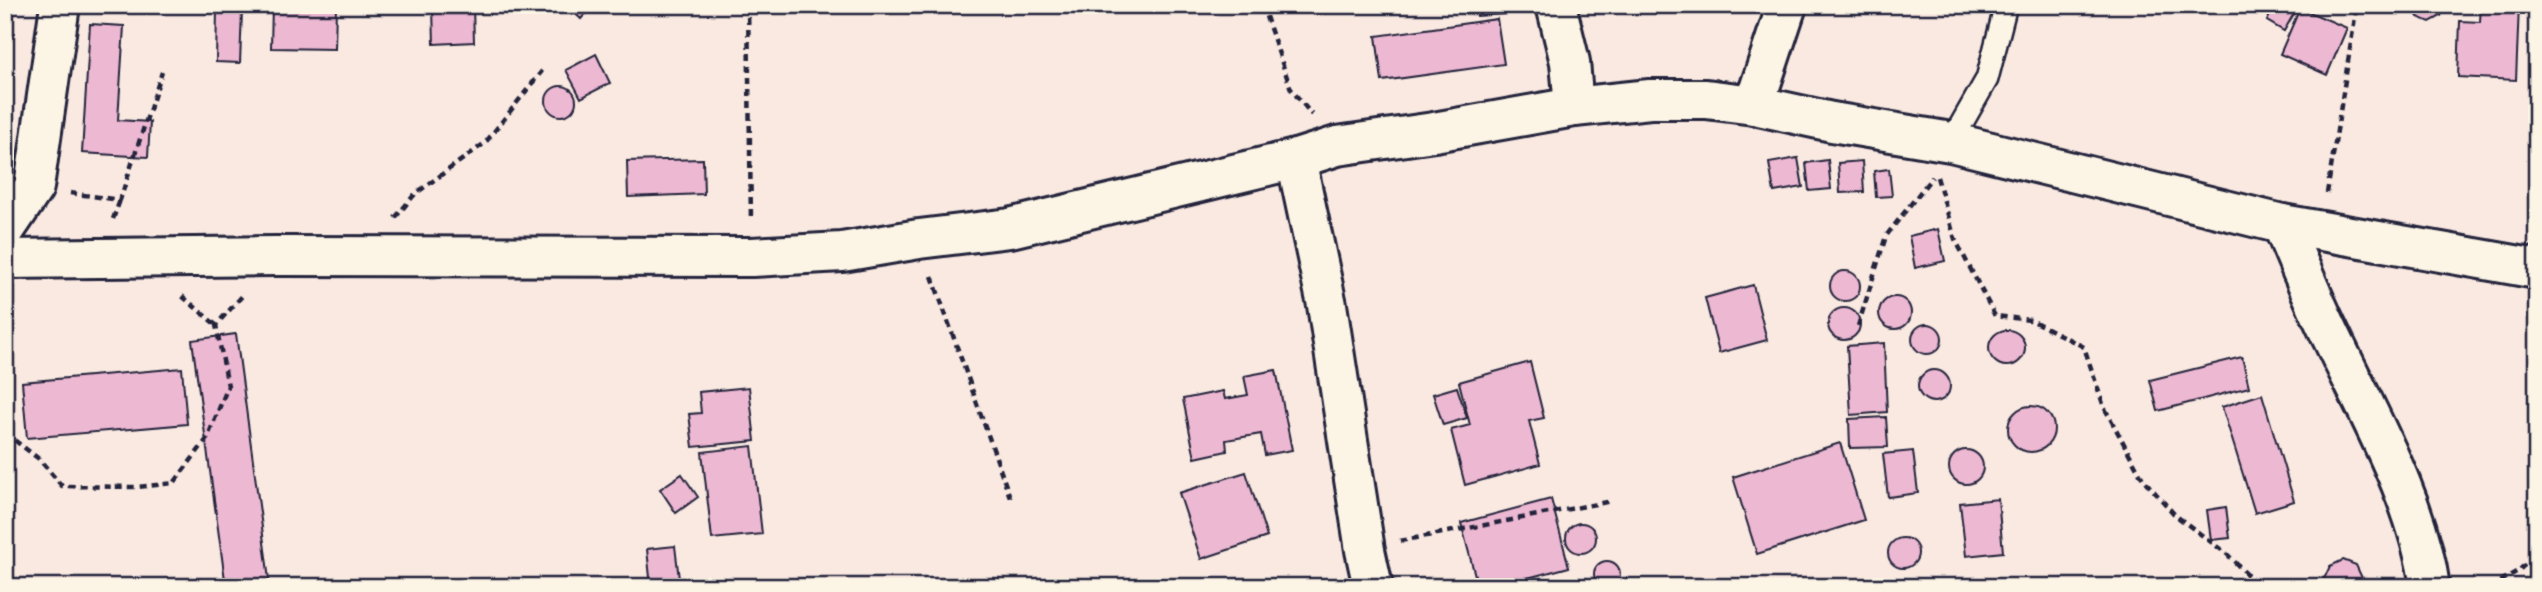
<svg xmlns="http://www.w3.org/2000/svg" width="2542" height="592" font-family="Sriracha,sans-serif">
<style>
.building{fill:#edb8d2;stroke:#22223b;stroke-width:2}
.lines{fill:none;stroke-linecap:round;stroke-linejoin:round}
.lane-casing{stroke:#22223b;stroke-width:26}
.street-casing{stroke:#22223b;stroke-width:44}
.path{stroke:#22223b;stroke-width:4.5;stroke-dasharray:7 5;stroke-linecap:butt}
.lane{stroke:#fcf5e5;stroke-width:21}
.street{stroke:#fcf5e5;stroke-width:38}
</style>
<rect width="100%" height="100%" fill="#f9e9e1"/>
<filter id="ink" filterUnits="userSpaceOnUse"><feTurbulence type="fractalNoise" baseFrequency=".0143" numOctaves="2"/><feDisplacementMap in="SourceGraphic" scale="14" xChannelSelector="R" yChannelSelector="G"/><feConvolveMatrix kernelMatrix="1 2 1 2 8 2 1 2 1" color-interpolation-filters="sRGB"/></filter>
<g filter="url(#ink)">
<g class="building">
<polygon points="272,5 336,5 335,49 271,48"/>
<polygon points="473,5 474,42 434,44 433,7"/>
<polygon points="570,5 593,5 581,19 568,7"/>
<polygon points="1476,5 1518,5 1519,13 1477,16"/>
<polygon points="2275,5 2286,5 2296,10 2284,31 2267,21"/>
<polygon points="2445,5 2441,16 2430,22 2418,17 2413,6"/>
<polygon points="2481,5 2519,5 2516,80 2458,77 2460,21 2480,22"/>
<polygon points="2300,8 2347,28 2327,75 2280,54"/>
<polygon points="217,10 242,11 240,63 216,62"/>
<polygon points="1497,19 1504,64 1382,81 1376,36"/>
<polygon points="90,24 124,26 118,120 150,122 148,157 82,153"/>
<polygon points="596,54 610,83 581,98 566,70"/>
<circle cx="561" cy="101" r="15"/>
<polygon points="1798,158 1803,187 1774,192 1769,163"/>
<polygon points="703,159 704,194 628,197 627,161"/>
<polygon points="1828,160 1831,189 1809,191 1806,163"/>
<polygon points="1862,161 1864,192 1840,193 1838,163"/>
<polygon points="1889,169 1892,196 1876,197 1874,171"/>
<polygon points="1938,229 1945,261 1915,268 1909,236"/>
<circle cx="1845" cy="286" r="15"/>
<polygon points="1753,285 1767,340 1719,353 1705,298"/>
<circle cx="1895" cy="313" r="16"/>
<circle cx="1844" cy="324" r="16"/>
<circle cx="1927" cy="339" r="15"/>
<circle cx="2007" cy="348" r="18"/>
<polygon points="236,334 270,587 226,587 192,340"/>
<polygon points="1884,343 1887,412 1851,415 1847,346"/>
<polygon points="2242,357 2249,387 2158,411 2150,380"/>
<polygon points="1530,362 1544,418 1529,421 1540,464 1465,485 1451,430 1470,425 1459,382"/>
<polygon points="182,368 187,424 27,438 22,382"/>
<polygon points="1276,370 1292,450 1265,455 1261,434 1226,440 1227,451 1195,458 1183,399 1223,391 1225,399 1248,395 1244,376"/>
<circle cx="1934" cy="386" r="16"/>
<polygon points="749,387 755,441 693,447 689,414 701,413 699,392"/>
<polygon points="1457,387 1467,418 1443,425 1433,394"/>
<polygon points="2262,394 2294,501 2255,513 2222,407"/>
<circle cx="2031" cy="429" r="23"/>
<polygon points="1886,417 1888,447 1850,448 1849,419"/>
<polygon points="1840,443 1864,520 1757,554 1733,477"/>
<polygon points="752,446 762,534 712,539 702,452"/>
<circle cx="1966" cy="467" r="17"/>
<polygon points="1913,451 1918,493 1888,497 1883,454"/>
<polygon points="1246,472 1267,537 1201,559 1179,493"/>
<polygon points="682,474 698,497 676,513 660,489"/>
<polygon points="1551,499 1569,567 1494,587 1478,587 1461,523"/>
<polygon points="1998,499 2003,552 1966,556 1960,503"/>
<polygon points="2226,507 2230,538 2211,540 2207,510"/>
<circle cx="1581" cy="538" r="15"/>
<circle cx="1903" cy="553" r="15"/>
<polygon points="675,546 680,587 651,587 647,549"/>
<polygon points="2343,560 2356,565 2362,578 2359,587 2328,587 2324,579 2330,566"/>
<circle cx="1607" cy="574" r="13"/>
<polygon points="1255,582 1256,587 1232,587"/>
</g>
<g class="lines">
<defs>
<polyline id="lane" points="1951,142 1987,79 2006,5"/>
<g id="street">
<polyline points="1556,5 1570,62 1574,107"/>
<polyline points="1754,105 1787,5"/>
<polyline points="1296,159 1327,305 1365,550 1373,587"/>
<path d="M2282,224C2299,264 2315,304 2334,342C2371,420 2418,501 2430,587"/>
<polyline points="5,230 34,187 60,5"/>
<polyline points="5,259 278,256 752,257 842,252 919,239 1010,228 1296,159 1337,146 1434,132 1574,107 1650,99 1706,99 1754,105 1832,122 1951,142 2282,224 2537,269"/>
</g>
</defs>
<use href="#lane" class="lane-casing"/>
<use href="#street" class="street-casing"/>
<g class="path">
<polyline points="748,5 751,221"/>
<polyline points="1262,5 1291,89 1312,115"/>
<polyline points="1937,177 1955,239 1995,316 2031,320 2084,347 2104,407 2143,479 2175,515 2227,554 2259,587"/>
<polyline points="70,193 120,200 162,72"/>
<polyline points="2327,193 2357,5"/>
<polyline points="395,218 415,194 485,143 542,71"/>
<polyline points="113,219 120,200"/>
<polyline points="932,276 1011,500"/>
<polyline points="182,296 216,325"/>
<polyline points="1858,326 1886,236 1932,177"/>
<polyline points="5,433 39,459 62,486 137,487 174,483 207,439 228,386 216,325 243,295"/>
<polyline points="1400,541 1612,501"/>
<polyline points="2489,587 2518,571 2537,554"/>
</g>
<use href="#lane" class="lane"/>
<use href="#street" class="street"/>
</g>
</g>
<rect width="2542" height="592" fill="none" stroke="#fcf5e5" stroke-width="28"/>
<rect x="14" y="14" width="2514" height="564" fill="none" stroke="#22223b" stroke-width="2.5" filter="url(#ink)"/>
</svg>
